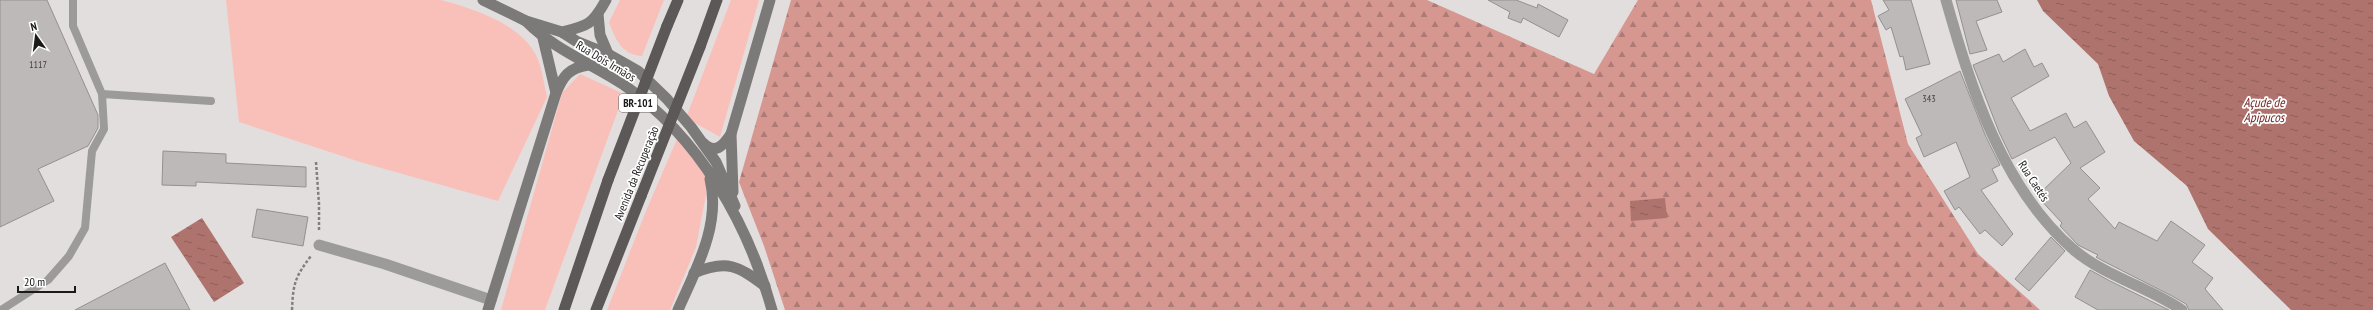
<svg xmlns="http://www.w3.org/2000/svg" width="2373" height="310" font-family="'PT Sans Narrow',sans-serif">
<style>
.grass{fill:#f9c0ba}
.forest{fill:url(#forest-firs)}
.water{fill:url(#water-ripples)}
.building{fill:#bdb9b9;stroke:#94908f}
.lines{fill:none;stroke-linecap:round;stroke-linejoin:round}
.path{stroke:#827f7f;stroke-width:2.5;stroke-dasharray:3 2;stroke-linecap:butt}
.service{stroke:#9c9b9a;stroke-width:8}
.minor{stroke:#9c9b9a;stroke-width:11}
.secondary{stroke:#7c7979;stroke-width:11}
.trunk{stroke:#5c5858;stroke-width:11}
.trunk-bridge{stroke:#5c5858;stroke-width:11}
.labels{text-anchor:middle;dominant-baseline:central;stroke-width:3.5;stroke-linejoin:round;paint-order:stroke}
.number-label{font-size:10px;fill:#444141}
.shield{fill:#fff;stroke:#5f5e5e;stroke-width:1}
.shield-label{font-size:11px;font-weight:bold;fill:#1b1919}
.street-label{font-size:12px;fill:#1b1919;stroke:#fff}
.water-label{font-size:13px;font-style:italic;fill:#722624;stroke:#fff}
</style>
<defs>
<pattern id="forest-firs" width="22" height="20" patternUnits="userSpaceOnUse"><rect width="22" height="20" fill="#d79791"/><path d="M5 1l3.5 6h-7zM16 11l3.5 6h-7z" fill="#ae7a76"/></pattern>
<pattern id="water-ripples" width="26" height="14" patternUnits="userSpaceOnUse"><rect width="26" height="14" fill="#af736d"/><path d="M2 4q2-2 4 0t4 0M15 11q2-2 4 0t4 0" fill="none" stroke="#8e5e59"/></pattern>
</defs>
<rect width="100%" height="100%" fill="#e3dede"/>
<g class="grass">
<path d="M226,0H441C474,9 519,23 536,55C542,67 544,84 547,97L498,201L360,162L239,122Z"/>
<path d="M620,0H664L642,56C622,55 615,39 609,22Z"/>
<polygon points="731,0 759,0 720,137 686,118"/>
<polygon points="580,74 624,94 545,310 501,310 562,93"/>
<polygon points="677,139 709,179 696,247 670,310 607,310 646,211"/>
</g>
<polygon class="forest" points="791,0 1427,0 1594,74 1638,0 1871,0 1908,144 1978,254 2040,310 785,310 764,246 739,182"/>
<g class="water">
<polygon points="2037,0 2373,0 2373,310 2291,310 2208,229 2187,186 2134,141 2109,96 2098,64 2043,11"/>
<polygon points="1665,198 1667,218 1631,221 1630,201"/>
<polygon points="202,218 244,283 214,302 171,237"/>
</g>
<g class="building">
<polygon points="0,0 47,0 98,115 98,128 88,146 38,169 54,201 0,227"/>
<polygon points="1488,0 1516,0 1537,8 1538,4 1568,20 1559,37 1523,18 1521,23 1508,18 1510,12"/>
<polygon points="1883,0 1911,0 1930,64 1906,70 1903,56 1900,57 1891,27 1886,30 1878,16 1889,10"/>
<polygon points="1956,0 1997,0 2002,12 1976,21 1987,50 1970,54"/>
<polygon points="2025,49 2034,67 2042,63 2049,76 2011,98 2030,131 2066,113 2074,128 2086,121 2105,152 2080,168 2100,188 2088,199 2115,229 2119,222 2157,241 2171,221 2205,245 2192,262 2213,278 2205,289 2223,310 2189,310 2186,304 2172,296 2103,261 2096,257 2098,255 2078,245 2060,226 2062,223 2037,196 2071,163 2055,137 2012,159 1999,132 1973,65 1999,54 2003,62"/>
<polygon points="1960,71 1986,137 2000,165 1992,169 1998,181 1981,190 2013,234 2002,246 1985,230 1980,234 1959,207 1955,210 1944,191 1970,177 1956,142 1924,157 1916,138 1922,135 1905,99"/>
<polygon points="163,151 226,154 226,163 306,167 306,187 196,182 196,186 162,185"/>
<polygon points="257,209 308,217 303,246 252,237"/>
<polygon points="2051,237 2065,251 2029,291 2015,279"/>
<polygon points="165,263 190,310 75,310"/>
<polygon points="2090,270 2110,281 2169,310 2098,310 2075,297"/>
</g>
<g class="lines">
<g class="path">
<polyline points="316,162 319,204 319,231"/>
<path d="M292,310C293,284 295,277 311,256"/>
</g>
<g class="service">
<polyline points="73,0 73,26 102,94 211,101"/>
<polyline points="1,310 48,280 69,256 85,228 92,151 104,129 102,94"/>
</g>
<g class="minor">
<path d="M1946,0C1971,88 2002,188 2074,250C2105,276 2148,287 2182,310"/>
<polyline points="319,245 385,264 491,300"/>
</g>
<g class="secondary">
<polyline points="483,0 526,21 562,32 576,41 608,54 638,71 667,99 691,127 716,162 735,206"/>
<polyline points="598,14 600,35 608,54"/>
<path d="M526,21C556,51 589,62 624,85C699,137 748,223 772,310"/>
<path d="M562,32C588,26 593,24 606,0"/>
<path d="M556,93C563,76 569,68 588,65"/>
<path d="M703,143C715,155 723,146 731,134"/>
<polyline points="733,192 731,134 770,0"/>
<path d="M694,273C727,259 738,266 765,286"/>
<polyline points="488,310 556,93 543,38"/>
<path d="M678,310C696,269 721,225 710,179"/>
</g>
<g class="trunk">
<polyline points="667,26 678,0"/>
<polyline points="700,47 717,0"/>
<polyline points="564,310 608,180"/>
<polyline points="596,310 641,196"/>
</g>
<g class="trunk-bridge">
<polyline points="608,180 667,26"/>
<polyline points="641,196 700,47"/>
</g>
</g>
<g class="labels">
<g class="number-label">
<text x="38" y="64">1117</text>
<text x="1929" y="98">343</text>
</g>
<rect class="shield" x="619" y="94" width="38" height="18" rx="3"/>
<g class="shield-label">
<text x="638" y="103">BR-101</text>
</g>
<g class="street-label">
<text transform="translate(606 61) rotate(31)">Rua Dois Irmãos</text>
<text transform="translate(636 173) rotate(-68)">Avenida da Recuperação</text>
<text transform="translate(2034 181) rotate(57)">Rua Caetés</text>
</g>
<g class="water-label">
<text x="2264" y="102">Açude de<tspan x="2264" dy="15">Apipucos</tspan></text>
</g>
</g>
<g transform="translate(36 36) rotate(346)" stroke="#ffffff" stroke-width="3" paint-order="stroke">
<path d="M0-3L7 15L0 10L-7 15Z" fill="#1b1919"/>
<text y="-6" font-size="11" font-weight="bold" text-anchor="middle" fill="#1b1919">N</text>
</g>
<path d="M18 286v6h57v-6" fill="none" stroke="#1b1919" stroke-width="2"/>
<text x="24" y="286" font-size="12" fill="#1b1919" stroke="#ffffff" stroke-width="3" paint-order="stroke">20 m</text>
</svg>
